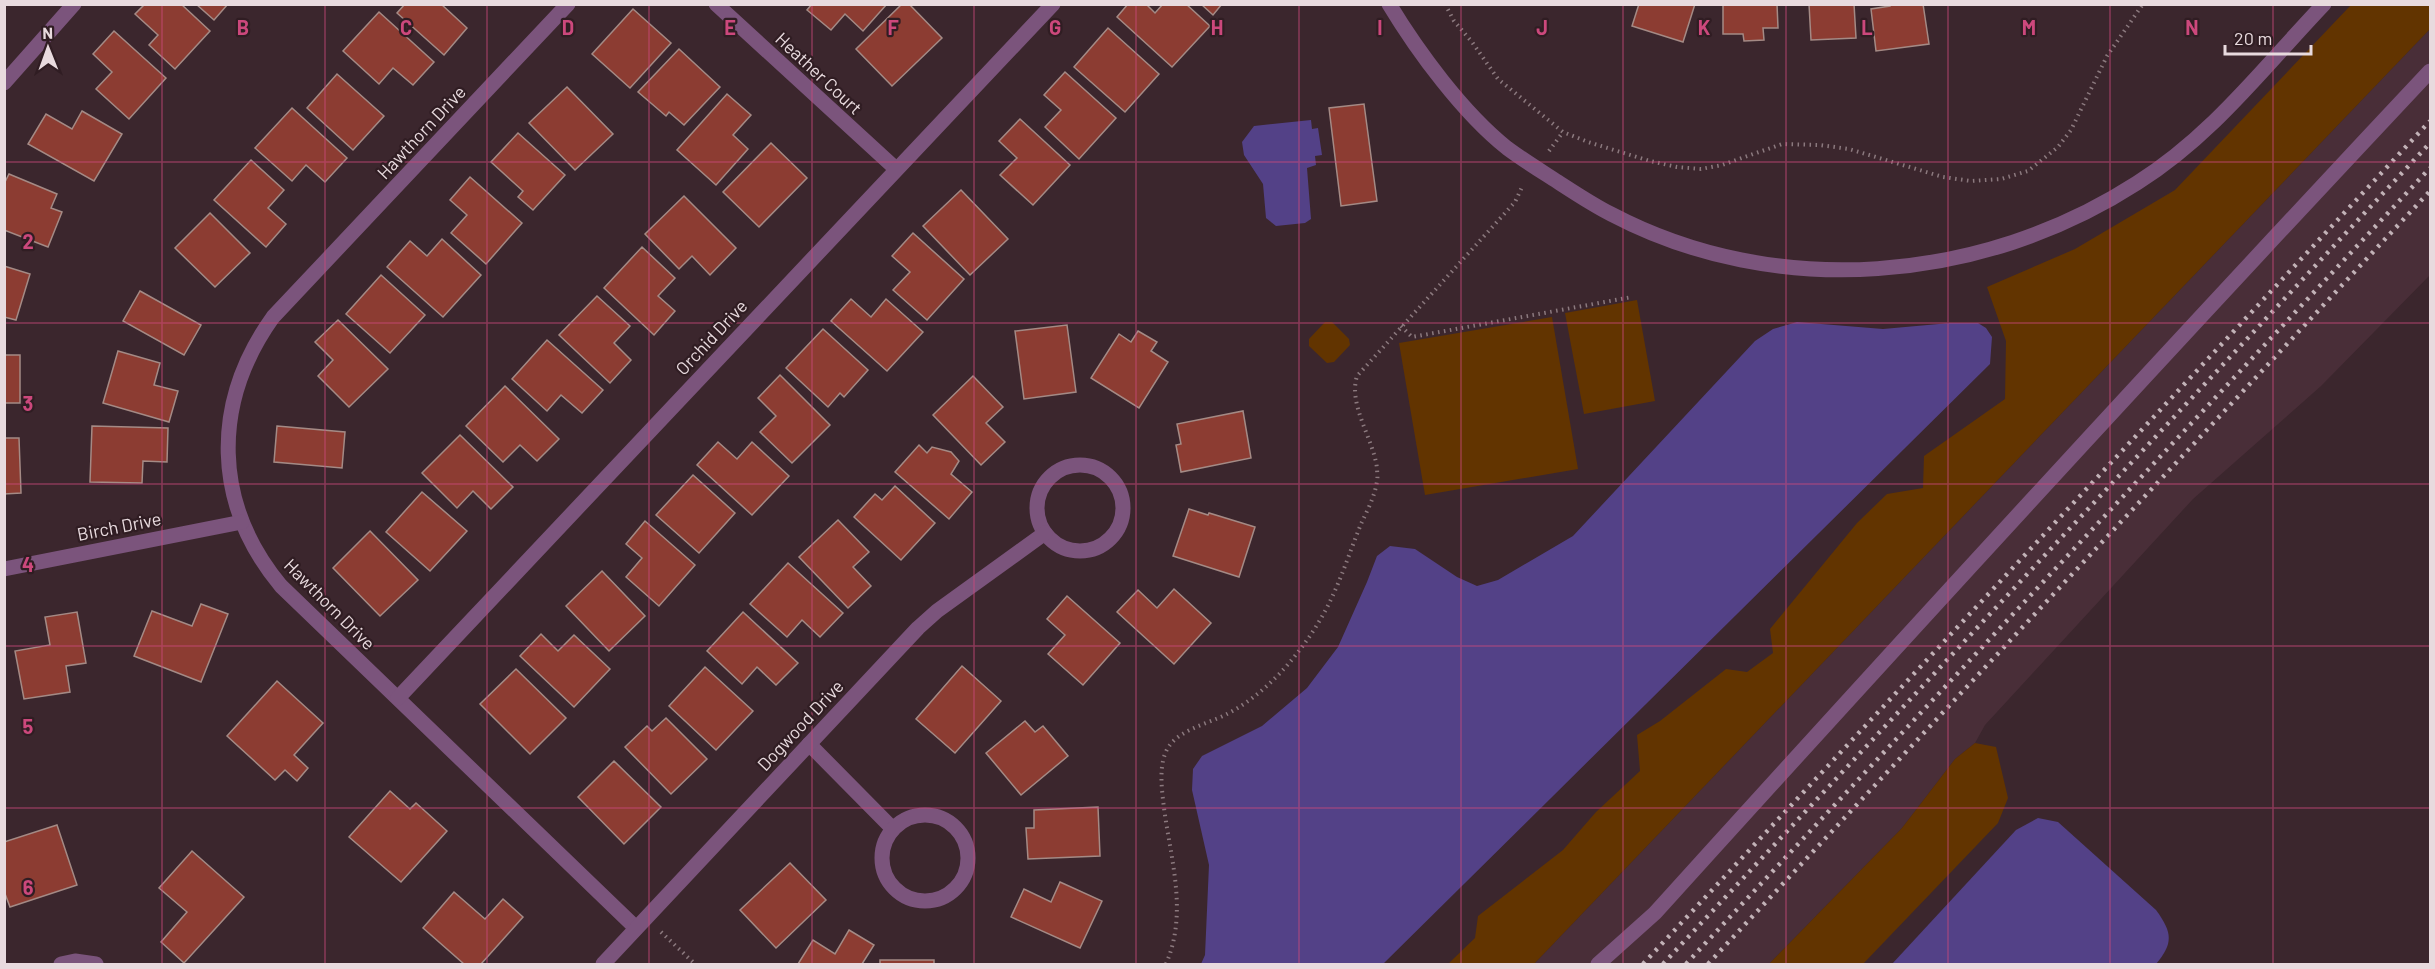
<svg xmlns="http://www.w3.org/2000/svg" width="2435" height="969" font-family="Barlow,sans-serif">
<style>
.built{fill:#492e38}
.green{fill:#623400}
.water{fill:#534187}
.building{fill:#8c3c32;stroke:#a48a85;stroke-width:1.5}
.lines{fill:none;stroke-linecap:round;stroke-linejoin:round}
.path{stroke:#8b797e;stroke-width:4;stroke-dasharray:1.5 4.5;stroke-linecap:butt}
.minor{stroke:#7b547c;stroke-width:15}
.rail{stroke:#c2b2b7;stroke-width:4.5;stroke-dasharray:3 6;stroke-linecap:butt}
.grid{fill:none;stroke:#cc487c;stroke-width:1.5;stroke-opacity:0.55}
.labels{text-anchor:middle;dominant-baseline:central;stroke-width:4.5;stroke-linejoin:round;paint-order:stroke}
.street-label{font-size:18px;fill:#e8dade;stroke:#301d23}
.grid-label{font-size:20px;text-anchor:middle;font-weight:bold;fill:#cc487c;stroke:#301d23;stroke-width:4.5;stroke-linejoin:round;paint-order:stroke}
</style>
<rect width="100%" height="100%" fill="#3b262d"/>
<polygon class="built" points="2430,29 2430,275 2321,386 2193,499 1985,725 1975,743 1955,759 1902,828 1769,964 1534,964"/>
<g class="green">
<polygon points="2351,5 2430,5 2430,29 1534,964 1448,964 1475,938 1478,916 1563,850 1596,812 1640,771 1637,735 1660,721 1726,669 1747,672 1773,653 1770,629 1857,523 1887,494 1923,488 1924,456 2005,399 2006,341 1987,287 2075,249 2175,190"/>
<polygon points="1637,300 1655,401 1584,414 1565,313"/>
<polygon points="1552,317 1578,469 1425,495 1399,343"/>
<polygon points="1325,322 1332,322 1349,339 1350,345 1334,362 1327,363 1309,346 1309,339"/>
<polygon points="1975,743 1996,747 2008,798 1998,823 1863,964 1769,964 1902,828 1955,759"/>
</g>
<g class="water">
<polygon points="1311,120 1312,129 1318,128 1322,155 1315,156 1316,165 1307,168 1311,219 1305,223 1276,226 1266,218 1263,184 1244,155 1242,142 1254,126"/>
<polygon points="1797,322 1883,329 1950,323 1978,323 1986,328 1992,337 1990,364 1383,964 1201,964 1205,955 1209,865 1192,790 1193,769 1202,756 1262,726 1307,688 1338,647 1367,582 1377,556 1390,546 1415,549 1457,577 1477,586 1498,580 1573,536 1755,341 1773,329"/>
<path d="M2038,818L2058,822L2156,910C2172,932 2174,943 2156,964H1892L2016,830Z"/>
</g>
<g class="building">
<polygon points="145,4 181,4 210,31 175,69 149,45 158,35 135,14"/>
<polygon points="196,4 228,4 214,20"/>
<polygon points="405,4 441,4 467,28 444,55 397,13"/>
<polygon points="812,4 887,4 863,31 845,14 831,30 807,10"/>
<polygon points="902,4 909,4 942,38 892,86 856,49"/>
<polygon points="1128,4 1146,4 1155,13 1163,4 1186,4 1210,26 1172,67 1117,17"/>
<polygon points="1201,4 1222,4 1213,15"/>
<polygon points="1639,4 1695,4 1683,42 1632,26"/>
<polygon points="1723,4 1777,4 1778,28 1763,28 1764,40 1744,41 1743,34 1723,34"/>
<polygon points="1809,4 1854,4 1856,38 1811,40"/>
<polygon points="1890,4 1923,4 1929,44 1876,51 1871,9 1890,6"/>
<polygon points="633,9 671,43 630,88 592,54"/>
<polygon points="379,12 434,62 413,85 393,68 379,84 343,51"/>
<polygon points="1108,28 1159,74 1125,112 1074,67"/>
<polygon points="114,31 166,78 129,119 96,89 112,72 93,54"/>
<polygon points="679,49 720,87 684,125 669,112 666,116 638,92"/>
<polygon points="1065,72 1116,118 1079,159 1045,127 1061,110 1044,95"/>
<polygon points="337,74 384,116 353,150 307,108"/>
<polygon points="567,87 613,134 575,170 529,123"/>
<polygon points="727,94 751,115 733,135 748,149 716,185 677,150"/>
<polygon points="1364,104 1377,201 1341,206 1329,108"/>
<polygon points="292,108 347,158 325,182 306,165 292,181 255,148"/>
<polygon points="82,111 122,134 94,181 28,144 46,114 72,129"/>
<polygon points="1020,119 1070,165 1033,205 1000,175 1017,158 999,141"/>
<polygon points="518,133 565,175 533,210 518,197 523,191 491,162"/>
<polygon points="771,143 807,178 759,227 723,192"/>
<polygon points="251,160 284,190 268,208 286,224 266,247 214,200"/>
<polygon points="9,174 57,194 51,208 62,212 48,247 4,230 4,184"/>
<polygon points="470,177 522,223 486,264 451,233 467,215 450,200"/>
<polygon points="961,190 1008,239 970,275 923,226"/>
<polygon points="684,196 736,248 710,275 692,256 679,269 645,234"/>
<polygon points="210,213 250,253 215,287 175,248"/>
<polygon points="913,233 964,279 927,320 893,290 910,272 892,256"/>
<polygon points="442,239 481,275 443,317 387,267 410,241 427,256"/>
<polygon points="642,247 675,278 658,296 675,311 654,335 604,288"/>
<polygon points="4,266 30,274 16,320 4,317"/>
<polygon points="381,275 425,315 390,353 346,314"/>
<polygon points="140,291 201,325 184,355 123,321"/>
<polygon points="597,296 630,326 614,343 631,360 610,383 559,335"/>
<polygon points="851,299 871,317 886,299 923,332 887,371 831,321"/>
<polygon points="338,320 388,369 349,407 318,376 333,360 315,342"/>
<polygon points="1067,325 1076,392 1024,399 1015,331"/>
<polygon points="823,329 868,370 844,397 840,393 828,407 786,368"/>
<polygon points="1138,331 1157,342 1151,351 1168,362 1139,408 1091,378 1119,334 1131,342"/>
<polygon points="547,340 603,390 582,413 561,395 547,411 512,379"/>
<polygon points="118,351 160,363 154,385 178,391 169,422 103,403"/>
<rect x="4" y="355" width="16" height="48"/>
<polygon points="780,375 830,425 792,463 760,432 776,416 758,398"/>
<polygon points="973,376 1003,407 986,423 1005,442 981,465 933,415"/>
<polygon points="505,386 559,439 537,461 520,445 503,462 466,426"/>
<polygon points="1243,411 1251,458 1181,472 1176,445 1181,444 1177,424"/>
<polygon points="92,426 168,428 167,462 143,461 142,483 90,482"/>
<polygon points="277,426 345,432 342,468 274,462"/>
<polygon points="460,435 513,487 491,509 473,491 457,508 422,473"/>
<polygon points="4,438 19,438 21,493 4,494"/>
<polygon points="718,442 737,459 752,442 789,476 752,515 697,465"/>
<polygon points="919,445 927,453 932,447 951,452 959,461 951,474 972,492 949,519 895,472"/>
<polygon points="693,475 735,513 699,553 656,515"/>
<polygon points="895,486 935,523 901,560 854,517 875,494 882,500"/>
<polygon points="422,492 467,531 430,571 386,532"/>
<polygon points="1189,509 1208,515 1209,513 1255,527 1239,577 1173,556"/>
<polygon points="838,520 869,552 853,567 871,586 848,608 799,557"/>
<polygon points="645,521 695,565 659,606 626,577 642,558 626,544"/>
<polygon points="370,531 418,580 380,616 333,568"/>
<polygon points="788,563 843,613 820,637 802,620 787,637 750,604"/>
<polygon points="602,571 645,616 609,651 566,606"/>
<polygon points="1174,589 1211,623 1174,664 1117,612 1138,590 1157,608"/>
<polygon points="1067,596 1120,643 1083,685 1048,654 1065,635 1047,619"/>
<polygon points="201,604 228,614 201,682 134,656 152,611 192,626"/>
<polygon points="77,612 86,663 66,666 70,692 24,699 15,651 50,645 45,617"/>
<polygon points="743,612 798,663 776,685 757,667 742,684 707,651"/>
<polygon points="541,634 558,651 574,635 610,669 574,707 520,656"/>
<polygon points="962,666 1001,701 955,753 916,719"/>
<polygon points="705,667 753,711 716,750 669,706"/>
<polygon points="516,669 566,718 530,754 480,704"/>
<polygon points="277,681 323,723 294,755 308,768 297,781 285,770 275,780 227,736"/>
<polygon points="666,718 707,759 671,794 625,747 647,726 652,731"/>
<polygon points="1025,721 1035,732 1043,726 1068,756 1021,795 986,753"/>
<polygon points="614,761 661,807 624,844 578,797"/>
<polygon points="390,791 410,809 416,803 447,831 401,882 349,837"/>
<polygon points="1098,807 1100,856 1028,859 1026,828 1034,828 1034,810"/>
<polygon points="57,825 77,885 10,907 4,891 4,842"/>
<polygon points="192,851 244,897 184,963 161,942 187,912 159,888"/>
<polygon points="790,863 826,900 776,948 740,910"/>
<polygon points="1060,882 1102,901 1080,948 1011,917 1024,889 1051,902"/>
<polygon points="454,892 485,919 503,899 523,917 481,964 464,964 423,928"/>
<polygon points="849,930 874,945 862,964 798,964 813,940 835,954"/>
<rect x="880" y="960" width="54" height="4"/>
</g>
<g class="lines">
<g class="path">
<polyline points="1445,4 1454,21 1472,42 1498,79 1563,132 1588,142 1650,161 1677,167 1701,169 1722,165 1782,144 1820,145 1849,149 1943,177 1971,181 2001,179 2028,171 2058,147 2071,130 2107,56 2143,4"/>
<polyline points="1549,151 1563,132"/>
<polyline points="1401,326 1412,337 1632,297"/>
<polyline points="661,932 695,964"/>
<path d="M1166,964C1188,913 1171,861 1164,808C1162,791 1159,770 1165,754C1173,731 1205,725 1225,715C1264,696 1298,657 1320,620C1338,590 1348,556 1361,524C1367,511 1375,496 1377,481C1378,477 1377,472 1377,468C1373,438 1348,405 1357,376L1515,202L1523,185"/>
</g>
<g class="minor">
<path d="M568,4L273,317C211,404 213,504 281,586L636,928"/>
<polyline points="716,4 896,169"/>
<path d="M1389,4C1418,52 1463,113 1507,148C1523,160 1541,171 1558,182C1575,193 1593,205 1611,214C1776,301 1982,283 2137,183C2213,135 2263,68 2324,4"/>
<polyline points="4,83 74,4"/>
<circle cx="1080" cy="508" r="43"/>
<polyline points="4,569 242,522"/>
<polyline points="398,698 1053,4"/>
<polyline points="809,744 893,829"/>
<circle cx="925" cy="858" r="43"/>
<polyline points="61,964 75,961 96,964"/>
<polyline points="603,964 918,628 937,611 1045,533"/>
<path d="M1598,964L1655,913C1911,630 2169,349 2430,71"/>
</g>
<g class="rail">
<polyline points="1643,964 2430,121"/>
<polyline points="1663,964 2430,143"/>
<polyline points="1686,964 2430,168"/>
<polyline points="1708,964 2430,191"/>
</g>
</g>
<path class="grid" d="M162,4V964M325,4V964M487,4V964M649,4V964M812,4V964M974,4V964M1136,4V964M1299,4V964M1461,4V964M1623,4V964M1786,4V964M1948,4V964M2110,4V964M2273,4V964M4,162H2430M4,323H2430M4,484H2430M4,646H2430M4,808H2430"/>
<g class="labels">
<g class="street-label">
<text transform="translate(819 73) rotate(43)">Heather Court</text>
<text transform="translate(421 132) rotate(-47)">Hawthorn Drive</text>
<text transform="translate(711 337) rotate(-47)">Orchid Drive</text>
<text transform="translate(119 526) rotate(-11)">Birch Drive</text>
<text transform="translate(330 604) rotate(45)">Hawthorn Drive</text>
<text transform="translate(800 725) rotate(-47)">Dogwood Drive</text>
</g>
</g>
<g class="grid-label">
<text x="243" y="35">B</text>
<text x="406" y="35">C</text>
<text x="568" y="35">D</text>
<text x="730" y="35">E</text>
<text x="893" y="35">F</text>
<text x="1055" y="35">G</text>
<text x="1217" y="35">H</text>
<text x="1380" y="35">I</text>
<text x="1542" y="35">J</text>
<text x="1704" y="35">K</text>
<text x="1867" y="35">L</text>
<text x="2029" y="35">M</text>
<text x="2192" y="35">N</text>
<text x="28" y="249">2</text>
<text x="28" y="411">3</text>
<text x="28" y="572">4</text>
<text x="28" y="734">5</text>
<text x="28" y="895">6</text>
</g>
<rect width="2435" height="969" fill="none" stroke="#e8dade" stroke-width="12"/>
<g transform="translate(48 48) rotate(359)" stroke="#301d23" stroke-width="4.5" paint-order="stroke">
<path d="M0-4.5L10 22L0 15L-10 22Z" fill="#e8dade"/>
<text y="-9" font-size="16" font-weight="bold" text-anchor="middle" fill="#e8dade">N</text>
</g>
<path d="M2225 45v9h86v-9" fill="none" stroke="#e8dade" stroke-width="3"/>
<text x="2234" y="45" font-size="18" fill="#e8dade" stroke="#301d23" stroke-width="4.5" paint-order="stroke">20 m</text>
</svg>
